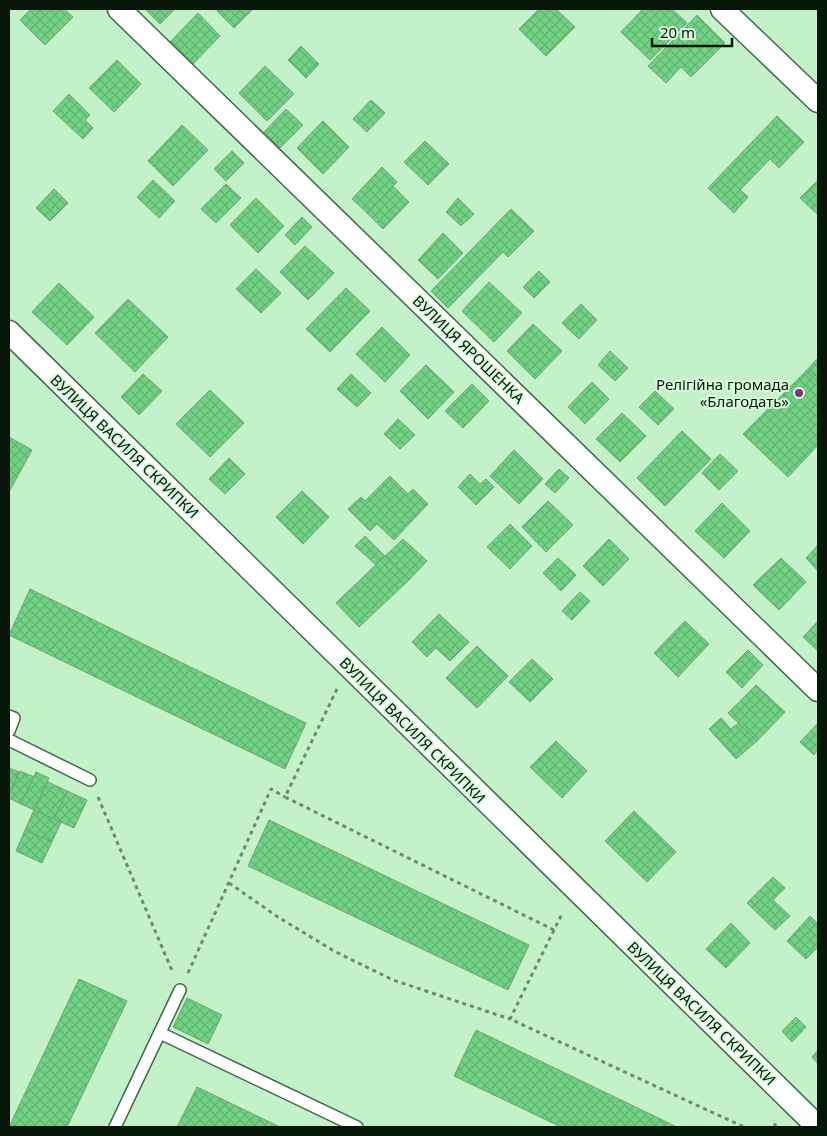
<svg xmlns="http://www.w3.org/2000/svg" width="827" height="1136" font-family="'Noto Sans',sans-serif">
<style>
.building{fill:url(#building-cross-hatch);stroke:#74a07a}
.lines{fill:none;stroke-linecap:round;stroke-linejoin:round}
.lane-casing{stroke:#3f6a47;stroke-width:14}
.street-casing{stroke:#3f6a47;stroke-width:25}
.path{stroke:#6b8c70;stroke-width:3;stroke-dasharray:4 4;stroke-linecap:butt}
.lane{stroke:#fff;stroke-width:11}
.street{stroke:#fff;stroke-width:22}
.poi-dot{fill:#8f288e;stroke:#d7fddb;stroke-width:2}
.labels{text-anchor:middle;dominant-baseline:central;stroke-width:4;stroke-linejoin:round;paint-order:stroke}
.street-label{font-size:15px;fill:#061709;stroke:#d7fddb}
.poi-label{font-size:15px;fill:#061709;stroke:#d7fddb;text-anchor:end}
</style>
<defs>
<pattern id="building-cross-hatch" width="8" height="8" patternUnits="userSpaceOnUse" patternTransform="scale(1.25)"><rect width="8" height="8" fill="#70d383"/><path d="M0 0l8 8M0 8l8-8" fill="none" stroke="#60b470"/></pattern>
</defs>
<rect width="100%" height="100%" fill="#c3f2c9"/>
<g class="building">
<polygon points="31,9 64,9 73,17 45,45 20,20"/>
<polygon points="145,9 175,9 160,24"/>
<polygon points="219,9 253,9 234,28 217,11"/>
<polygon points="539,9 556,9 575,27 546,56 519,29"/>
<polygon points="643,9 672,9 687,23 650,60 621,32"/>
<polygon points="198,13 220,36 191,66 168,44"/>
<polygon points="697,15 725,43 691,77 681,67 666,83 648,66"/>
<polygon points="301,46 319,64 306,78 288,60"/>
<polygon points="117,60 141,84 114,112 89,88"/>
<polygon points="265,66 294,94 267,121 239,93"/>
<polygon points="69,94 90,115 85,120 93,128 83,139 53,111"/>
<polygon points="371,100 385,113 367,132 353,119"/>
<polygon points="286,109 303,125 280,148 264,132"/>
<polygon points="777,116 804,142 779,168 770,159 740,190 748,197 734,213 708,188"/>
<polygon points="323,121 349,147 323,174 297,148"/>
<polygon points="182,125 208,150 173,186 148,161"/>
<polygon points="425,141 449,164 428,185 404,162"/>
<polygon points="232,151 244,163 226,181 214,169"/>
<polygon points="382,167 397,182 367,213 352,199"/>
<polygon points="153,180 175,201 159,218 137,197"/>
<polygon points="818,180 818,215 800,198"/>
<polygon points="226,184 241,198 216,223 201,209"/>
<polygon points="393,186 409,202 383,229 367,213"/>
<polygon points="54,189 68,203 50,221 36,208"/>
<polygon points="256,198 284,226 258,253 230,225"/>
<polygon points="458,198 474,214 461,226 446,212"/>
<polygon points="511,209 534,231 508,257 503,252 448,308 431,291"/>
<polygon points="302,217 312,227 295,245 285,235"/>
<polygon points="443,233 463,253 438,279 418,260"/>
<polygon points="305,246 334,273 308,300 280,272"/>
<polygon points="256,269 281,293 261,313 236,289"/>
<polygon points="539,271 550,282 534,298 523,287"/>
<polygon points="489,282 522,313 494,342 462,311"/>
<polygon points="59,283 94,317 67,345 32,312"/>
<polygon points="346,288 370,311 330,352 306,329"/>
<polygon points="128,299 168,337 135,372 95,333"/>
<polygon points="581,304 597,320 579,339 562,323"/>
<polygon points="533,324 562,351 535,379 507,351"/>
<polygon points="382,327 410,355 385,382 356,354"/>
<polygon points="610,351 628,368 615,381 598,365"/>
<polygon points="818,358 818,382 806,371"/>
<polygon points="426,365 454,392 428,419 400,391"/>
<polygon points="806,371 818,382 818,445 788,477 743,434"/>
<polygon points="143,374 162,391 139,415 121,397"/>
<polygon points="351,374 371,393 357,407 337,389"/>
<polygon points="592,382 609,399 585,424 568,407"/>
<polygon points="472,384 489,401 463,428 445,411"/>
<polygon points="210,390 244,423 210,457 176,424"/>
<polygon points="655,391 674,409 658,425 639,407"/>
<polygon points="622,413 646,436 620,462 596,439"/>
<polygon points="398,419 415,435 400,449 384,434"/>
<polygon points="682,431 711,459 665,506 637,478"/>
<polygon points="9,437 32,450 9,492"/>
<polygon points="514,450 543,479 519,504 490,476"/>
<polygon points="720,454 738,471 719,490 702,473"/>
<polygon points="229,458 245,474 225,494 209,479"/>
<polygon points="559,469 569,478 555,493 545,484"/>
<polygon points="470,474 480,484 486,479 494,487 476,505 458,487"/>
<polygon points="390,476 408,494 413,489 428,504 394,540 377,524 370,531 348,509 361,497 365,501"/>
<polygon points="302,491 329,517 303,544 276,517"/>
<polygon points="548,501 573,525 546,552 522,527"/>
<polygon points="722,503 750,531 724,558 695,531"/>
<polygon points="510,524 532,546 510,569 487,547"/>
<polygon points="365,536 385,556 376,565 355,546"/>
<polygon points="403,539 427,561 409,580 385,556"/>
<polygon points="609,539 629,559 603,586 583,566"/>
<polygon points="818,545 818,571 806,558"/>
<polygon points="385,556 409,580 359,627 336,603"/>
<polygon points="558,558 576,575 561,591 543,573"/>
<polygon points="781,558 806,582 779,610 753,585"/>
<polygon points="30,589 306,723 285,769 9,635"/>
<polygon points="580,592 590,601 572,620 562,611"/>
<polygon points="439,614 469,642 450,661 436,648 427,657 412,642"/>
<polygon points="685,621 709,644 678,677 654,653"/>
<polygon points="818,621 818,651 803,637"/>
<polygon points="477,646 508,676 477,708 446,678"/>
<polygon points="748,650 763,665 742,688 726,672"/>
<polygon points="532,659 553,679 530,702 509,682"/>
<polygon points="756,685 785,712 757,741 728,713"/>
<polygon points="721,718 731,729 738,723 757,741 736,759 709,729"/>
<polygon points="818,723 818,750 814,755 800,742"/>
<polygon points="556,741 587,771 562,798 530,767"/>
<polygon points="9,768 19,772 9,795"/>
<polygon points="20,771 34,777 21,804 9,798 9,795"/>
<polygon points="36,772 49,778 34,810 21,804"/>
<polygon points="48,782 67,791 54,819 34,810"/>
<polygon points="67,791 87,800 74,828 54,819"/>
<polygon points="34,810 61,822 52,842 25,830"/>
<polygon points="634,811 676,852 647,882 605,841"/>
<polygon points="269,820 529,945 508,990 248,866"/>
<polygon points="25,830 52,842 42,863 16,851"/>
<polygon points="773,877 785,888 773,900 790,916 775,930 747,903"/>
<polygon points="810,916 818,924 818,947 806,959 787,941"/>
<polygon points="731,923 750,943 726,968 706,949"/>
<polygon points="79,979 127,1001 67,1127 9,1127"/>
<polygon points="187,998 222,1015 208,1044 173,1027"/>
<polygon points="796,1017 806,1027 792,1042 782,1031"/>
<polygon points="476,1030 677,1127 561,1127 454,1076"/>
<polygon points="818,1050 818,1064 812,1057"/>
<polygon points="197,1087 280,1127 177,1127"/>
</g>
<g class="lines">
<defs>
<g id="lane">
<polyline points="9,716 14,718 9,731"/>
<polyline points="9,740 90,780"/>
<polyline points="160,1033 357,1127"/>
<polyline points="115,1127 180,990"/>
</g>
<g id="street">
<polyline points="119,9 818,690"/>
<polyline points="722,9 818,101"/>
<polyline points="9,332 818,1127"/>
</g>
</defs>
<use href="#lane" class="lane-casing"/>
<use href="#street" class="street-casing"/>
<g class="path">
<polyline points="337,689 285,797 554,930 563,912"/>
<polyline points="98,797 173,973"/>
<polyline points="229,883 278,917 334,951 393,980 510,1019"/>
<polyline points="554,930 510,1019 744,1127"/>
<polyline points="188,973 271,789 285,797"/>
<polyline points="774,1127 777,1121"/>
</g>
<use href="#lane" class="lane"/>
<use href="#street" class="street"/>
</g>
<circle class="poi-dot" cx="799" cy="393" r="5"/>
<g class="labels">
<g class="street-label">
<text transform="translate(469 349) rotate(44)">ВУЛИЦЯ ЯРОШЕНКА</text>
<text transform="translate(125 446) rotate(44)">ВУЛИЦЯ ВАСИЛЯ СКРИПКИ</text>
<text transform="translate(413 730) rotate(45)">ВУЛИЦЯ ВАСИЛЯ СКРИПКИ</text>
<text transform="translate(702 1013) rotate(44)">ВУЛИЦЯ ВАСИЛЯ СКРИПКИ</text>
</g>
<g class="poi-label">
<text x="789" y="384">Релігійна громада<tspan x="789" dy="17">«Благодать»</tspan></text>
</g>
</g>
<rect width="827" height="1136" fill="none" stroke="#061709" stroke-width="20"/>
<path d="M652 38v8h80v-8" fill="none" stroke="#061709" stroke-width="2.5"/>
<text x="660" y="38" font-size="15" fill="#061709" stroke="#d7fddb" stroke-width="4" paint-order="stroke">20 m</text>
</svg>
